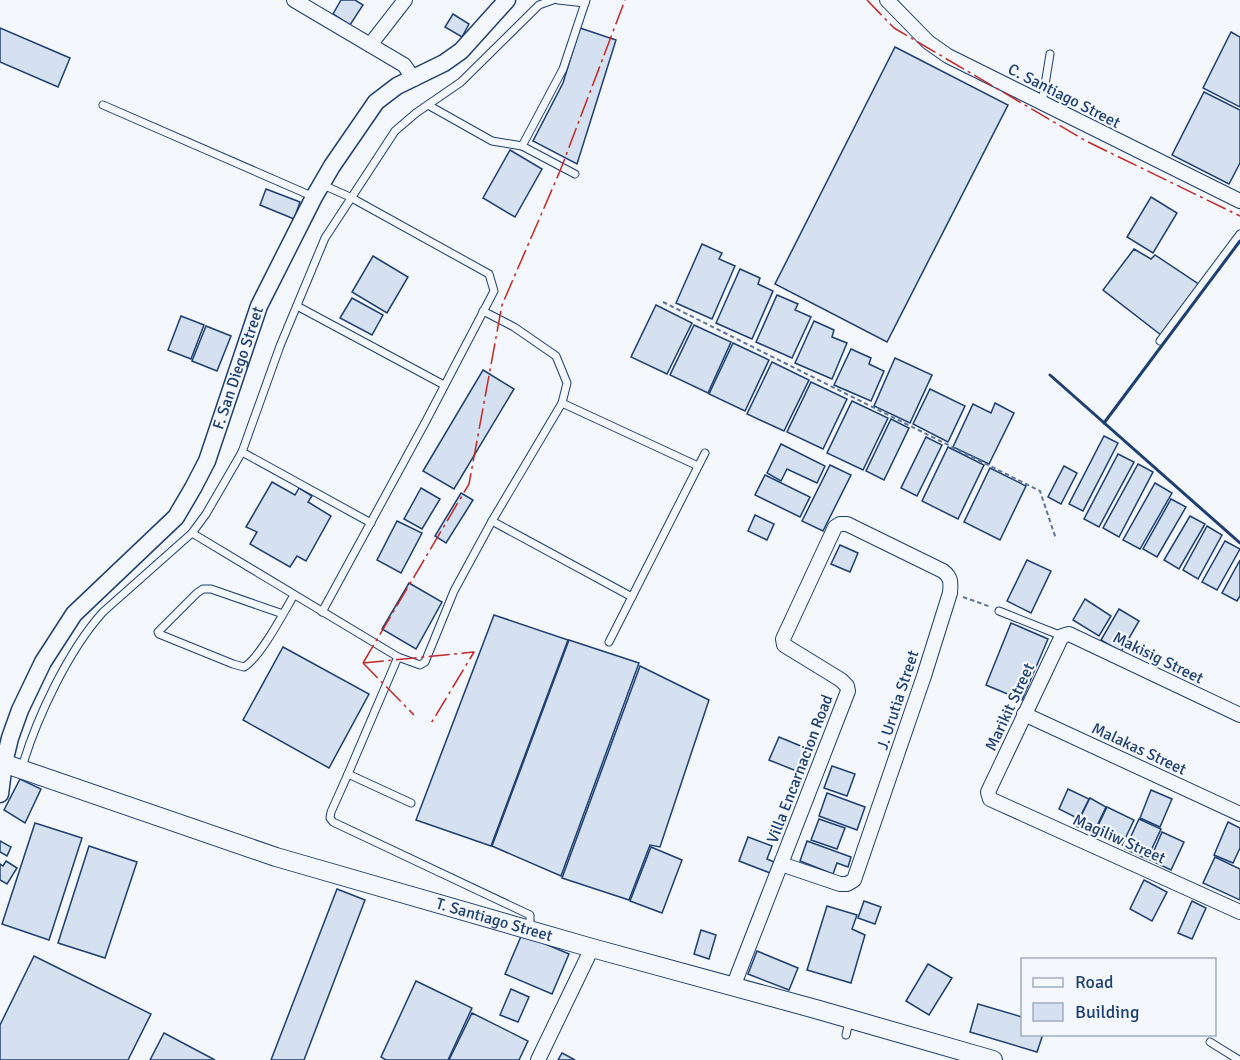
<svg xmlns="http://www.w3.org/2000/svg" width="1240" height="1060" font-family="Signika,sans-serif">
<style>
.building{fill:#d5e0f0;stroke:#1d3f73;stroke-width:1.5}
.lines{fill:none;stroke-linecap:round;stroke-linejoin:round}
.service-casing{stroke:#1d3f73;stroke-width:9}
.minor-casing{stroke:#1d3f73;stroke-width:16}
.tertiary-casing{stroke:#1d3f73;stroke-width:19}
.secondary-casing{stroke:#1d3f73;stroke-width:20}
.path{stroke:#5e769c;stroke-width:2;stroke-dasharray:4.5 3;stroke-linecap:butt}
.service{stroke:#f4f7fb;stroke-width:7}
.minor{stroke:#f4f7fb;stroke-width:14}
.tertiary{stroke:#f4f7fb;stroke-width:16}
.secondary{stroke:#f4f7fb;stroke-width:18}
.wall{stroke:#1d3f73;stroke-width:3}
.power{stroke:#c62828;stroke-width:1.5;stroke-dasharray:21 4.5 3 4.5;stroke-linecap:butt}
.labels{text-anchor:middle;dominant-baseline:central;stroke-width:4.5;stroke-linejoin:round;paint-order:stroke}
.street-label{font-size:16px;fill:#1d3f73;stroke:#f4f7fb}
</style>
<rect width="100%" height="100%" fill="#f4f7fb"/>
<g class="building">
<polygon points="341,0 355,0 363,5 350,25 333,14"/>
<polygon points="453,14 469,24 462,37 445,27"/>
<polygon points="0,28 70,58 58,87 0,62"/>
<polygon points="580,28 616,40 577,164 533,141 563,83"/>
<polygon points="1231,32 1240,37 1240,107 1203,88"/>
<polygon points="895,47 1008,105 887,342 775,284"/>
<polygon points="1204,92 1240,110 1240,163 1229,184 1172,155"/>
<polygon points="510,150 542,169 515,217 483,198"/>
<polygon points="266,189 300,202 294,219 260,205"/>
<polygon points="1151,197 1177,213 1153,253 1127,237"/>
<polygon points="702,244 722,253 719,259 735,266 712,319 676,303"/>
<polygon points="1134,249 1151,259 1155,255 1200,285 1161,335 1103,290"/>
<polygon points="373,256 408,277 387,313 352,292"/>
<polygon points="740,269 760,278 758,284 773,291 752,339 716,323"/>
<polygon points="777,295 798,304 795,310 811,317 792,358 756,342"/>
<polygon points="352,298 383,315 372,335 340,318"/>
<polygon points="656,305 692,323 667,374 631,357"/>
<polygon points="181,316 204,325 191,359 168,350"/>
<polygon points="814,321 834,330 832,337 847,343 832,379 795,363"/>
<polygon points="694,325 731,342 708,393 670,375"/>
<polygon points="206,326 231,336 217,371 192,361"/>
<polygon points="733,343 769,360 745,411 709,394"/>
<polygon points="851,349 871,358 869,364 884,371 871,401 834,385"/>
<polygon points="895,358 932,375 910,423 874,406"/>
<polygon points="772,362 809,380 784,431 747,414"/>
<polygon points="483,370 514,389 454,489 423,471"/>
<polygon points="811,382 847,399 823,449 787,432"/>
<polygon points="930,389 965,406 948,442 913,424"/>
<polygon points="852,401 888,418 863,470 827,453"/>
<polygon points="995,403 1014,413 989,464 953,447 973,404 991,413"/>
<polygon points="891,419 909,428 884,480 866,471"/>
<polygon points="1104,436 1118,443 1083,511 1069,504"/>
<polygon points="926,437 942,445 917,496 901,488"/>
<polygon points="781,444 825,466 817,483 787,469 781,481 767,473"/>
<polygon points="948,447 984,465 958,519 922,501"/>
<polygon points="1118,454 1134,462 1099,527 1084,519"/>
<polygon points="1138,464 1153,472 1119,537 1103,528"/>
<polygon points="830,465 851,475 823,531 802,521"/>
<polygon points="1064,466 1077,473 1061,504 1048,497"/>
<polygon points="990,468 1026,486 1000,540 964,522"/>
<polygon points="765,475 810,497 800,517 755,495"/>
<polygon points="272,482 295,495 299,488 312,496 308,502 331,516 306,561 297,556 290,567 250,544 257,532 246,527"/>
<polygon points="1155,483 1172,493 1140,549 1123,540"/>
<polygon points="421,488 440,499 422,529 404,519"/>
<polygon points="461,493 473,500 446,543 435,536"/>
<polygon points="1171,499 1186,507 1157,557 1143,549"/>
<polygon points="755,515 774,524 767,540 748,531"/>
<polygon points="1190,516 1205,524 1179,569 1164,560"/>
<polygon points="397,521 422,533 401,573 377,560"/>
<polygon points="1207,526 1222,535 1198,579 1183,570"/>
<polygon points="1225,541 1240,549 1217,590 1202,582"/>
<polygon points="840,545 858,553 850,572 831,564"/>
<polygon points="1027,560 1051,571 1031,613 1007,601"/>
<polygon points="1240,560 1240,596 1237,601 1222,593"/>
<polygon points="409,583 442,602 416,649 382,629"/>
<polygon points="1085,599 1111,616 1099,636 1073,620"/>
<polygon points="1119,609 1139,621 1121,652 1101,640"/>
<polygon points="494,615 568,640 491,846 416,820"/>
<polygon points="1011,623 1048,639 1022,700 986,685"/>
<polygon points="569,640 639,663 561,876 492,846"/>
<polygon points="283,647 369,694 329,768 243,720"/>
<polygon points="640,666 709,700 660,847 650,845 629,900 562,878"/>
<polygon points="779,737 808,749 799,772 769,760"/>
<polygon points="832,766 855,774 847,796 824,788"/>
<polygon points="20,779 41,789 25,823 4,810"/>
<polygon points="1068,789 1089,799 1079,819 1059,809"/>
<polygon points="1151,790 1172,799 1160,827 1140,818"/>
<polygon points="827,793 865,807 857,830 819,816"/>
<polygon points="1090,798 1106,807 1093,834 1076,826"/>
<polygon points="1107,807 1134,820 1122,845 1095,832"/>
<polygon points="819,819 845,828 837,849 811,840"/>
<polygon points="1139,819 1161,829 1147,859 1125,849"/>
<polygon points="1228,822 1240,828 1240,848 1233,863 1214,855"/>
<polygon points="35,823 82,838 49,940 2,924"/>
<polygon points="1162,832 1184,842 1171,870 1150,860"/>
<polygon points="748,837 772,846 767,859 774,862 770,873 739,861"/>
<polygon points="0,841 11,847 7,856 0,852"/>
<polygon points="807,841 851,857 848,867 837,863 833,874 800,861"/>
<polygon points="89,846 137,862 105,958 58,943"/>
<polygon points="651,847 682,860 662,913 630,901"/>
<polygon points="1215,857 1240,869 1240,900 1203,883"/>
<polygon points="6,861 17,868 7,884 0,880 0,864 3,866"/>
<polygon points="1144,880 1167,892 1152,921 1130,909"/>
<polygon points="337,889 365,900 304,1060 271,1060"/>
<polygon points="864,901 881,907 875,924 858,918"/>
<polygon points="1192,901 1206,908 1192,939 1178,933"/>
<polygon points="827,906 857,915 852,929 865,935 851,983 807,970"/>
<polygon points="701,930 716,935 709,959 694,954"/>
<polygon points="522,934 569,954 552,994 505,974"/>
<polygon points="757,951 798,968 789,990 748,974"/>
<polygon points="34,956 151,1014 128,1060 0,1060 0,1025"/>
<polygon points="928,964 952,978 929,1015 906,1001"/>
<polygon points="416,981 472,1008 448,1060 386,1060 381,1057"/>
<polygon points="511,989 529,997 518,1022 500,1015"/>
<polygon points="978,1004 1022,1017 1022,1034 1043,1034 1037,1052 970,1032"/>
<polygon points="472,1013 528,1041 519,1060 449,1060"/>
<polygon points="164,1033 215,1060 150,1060"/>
<polygon points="562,1053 575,1060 558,1060"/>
</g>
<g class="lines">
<defs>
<g id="service">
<polyline points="558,0 585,3"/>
<polyline points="1042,103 1050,54"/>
<polyline points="103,105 314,197"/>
<polyline points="428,105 492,141 522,146 575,174"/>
<polyline points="522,146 563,69 586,0"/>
<polyline points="297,306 444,385"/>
<polyline points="1160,341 1240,234"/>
<polyline points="562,403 698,466"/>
<polyline points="242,452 371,523"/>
<polyline points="492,521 632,597"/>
<polyline points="192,533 398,657"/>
<polyline points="999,611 1062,636"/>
<polyline points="322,612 426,421 494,291 489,274 350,197 323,185"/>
<path d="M283,614L211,589H203L197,593L158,632L159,634L233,664L244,667C260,658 284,612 294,595"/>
<polyline points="609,642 705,453"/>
<path d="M22,767C37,717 68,651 103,612L192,533L206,514L242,452L280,346L325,238L395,131L416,113L461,82L539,5L553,0"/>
<polyline points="348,774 331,812 330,818 333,822 530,915 530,929"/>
<polyline points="411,803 348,774 398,657 420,665 425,662 454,591 492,521 562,403 567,383 556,356 514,327 483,311"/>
<polyline points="846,1035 849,1021"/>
<polyline points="1210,1042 1239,1060"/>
</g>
<g id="minor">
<polyline points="294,0 404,65 414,79"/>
<polyline points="887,0 928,42 948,56 1240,201"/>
<polyline points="370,45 405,0"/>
<polyline points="1024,714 1240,814"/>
<polyline points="1240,715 1069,634 1062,636 988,792 990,799 1240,912"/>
<path d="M733,987L848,691L847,686L841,680L784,645L783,639L835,527L840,524H847L943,571C951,577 951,582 950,593L924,676L854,880L847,884H840L781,864"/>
<polyline points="538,1060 592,948"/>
</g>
<g id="tertiary">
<path id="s1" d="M0,794L4,763L10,738L20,710L43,662L74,614L176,517L193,488L207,461L259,306L314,197L332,166L376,102L397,86L444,63L461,51L507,0"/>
</g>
<g id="secondary">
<path id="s2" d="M0,762L276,857L592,948L819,1010L993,1060"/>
</g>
</defs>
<use href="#service" class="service-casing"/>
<use href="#minor" class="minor-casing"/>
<use href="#tertiary" class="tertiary-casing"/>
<use href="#secondary" class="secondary-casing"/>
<g class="path">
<polyline points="663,302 1040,491 1056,539"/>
<polyline points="963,597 991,607"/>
</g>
<use href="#service" class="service"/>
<use href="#minor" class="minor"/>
<use href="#tertiary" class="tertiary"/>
<use href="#secondary" class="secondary"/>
<g class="wall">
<polyline points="1050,375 1240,543"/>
<polyline points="1104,423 1240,241"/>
</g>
<g class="power">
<polyline points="867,0 894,28 1086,141 1240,216"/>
<polyline points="363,663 469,484 502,305 560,171 625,0"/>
<polyline points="363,663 474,652 430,725"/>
<polyline points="363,663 414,715"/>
</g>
</g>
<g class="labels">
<g class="street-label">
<text transform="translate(1064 96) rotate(27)">C. Santiago Street</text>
<text stroke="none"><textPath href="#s1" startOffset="500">F. San Diego Street</textPath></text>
<text transform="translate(1158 658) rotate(26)">Makisig Street</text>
<text transform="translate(898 700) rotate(-72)">J. Urutia Street</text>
<text transform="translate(1010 707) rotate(-65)">Marikit Street</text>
<text transform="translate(1139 749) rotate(25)">Malakas Street</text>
<text transform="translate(800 769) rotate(-69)">Villa Encarnacion Road</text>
<text transform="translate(1119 839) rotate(24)">Magiliw Street</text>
<text stroke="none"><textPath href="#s2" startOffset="519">T. Santiago Street</textPath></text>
</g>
</g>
<rect x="1021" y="958" width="195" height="78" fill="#f4f7fb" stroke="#9eadc5" stroke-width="1.5"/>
<rect x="1033" y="978" width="30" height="9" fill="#f4f7fb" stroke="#9eadc5" stroke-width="1.5"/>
<text x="1075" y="988" font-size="18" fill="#1d3f73">Road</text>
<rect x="1033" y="1003" width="30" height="18" fill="#d5e0f0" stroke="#9eadc5" stroke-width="1.5"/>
<text x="1075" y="1018" font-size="18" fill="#1d3f73">Building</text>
</svg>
